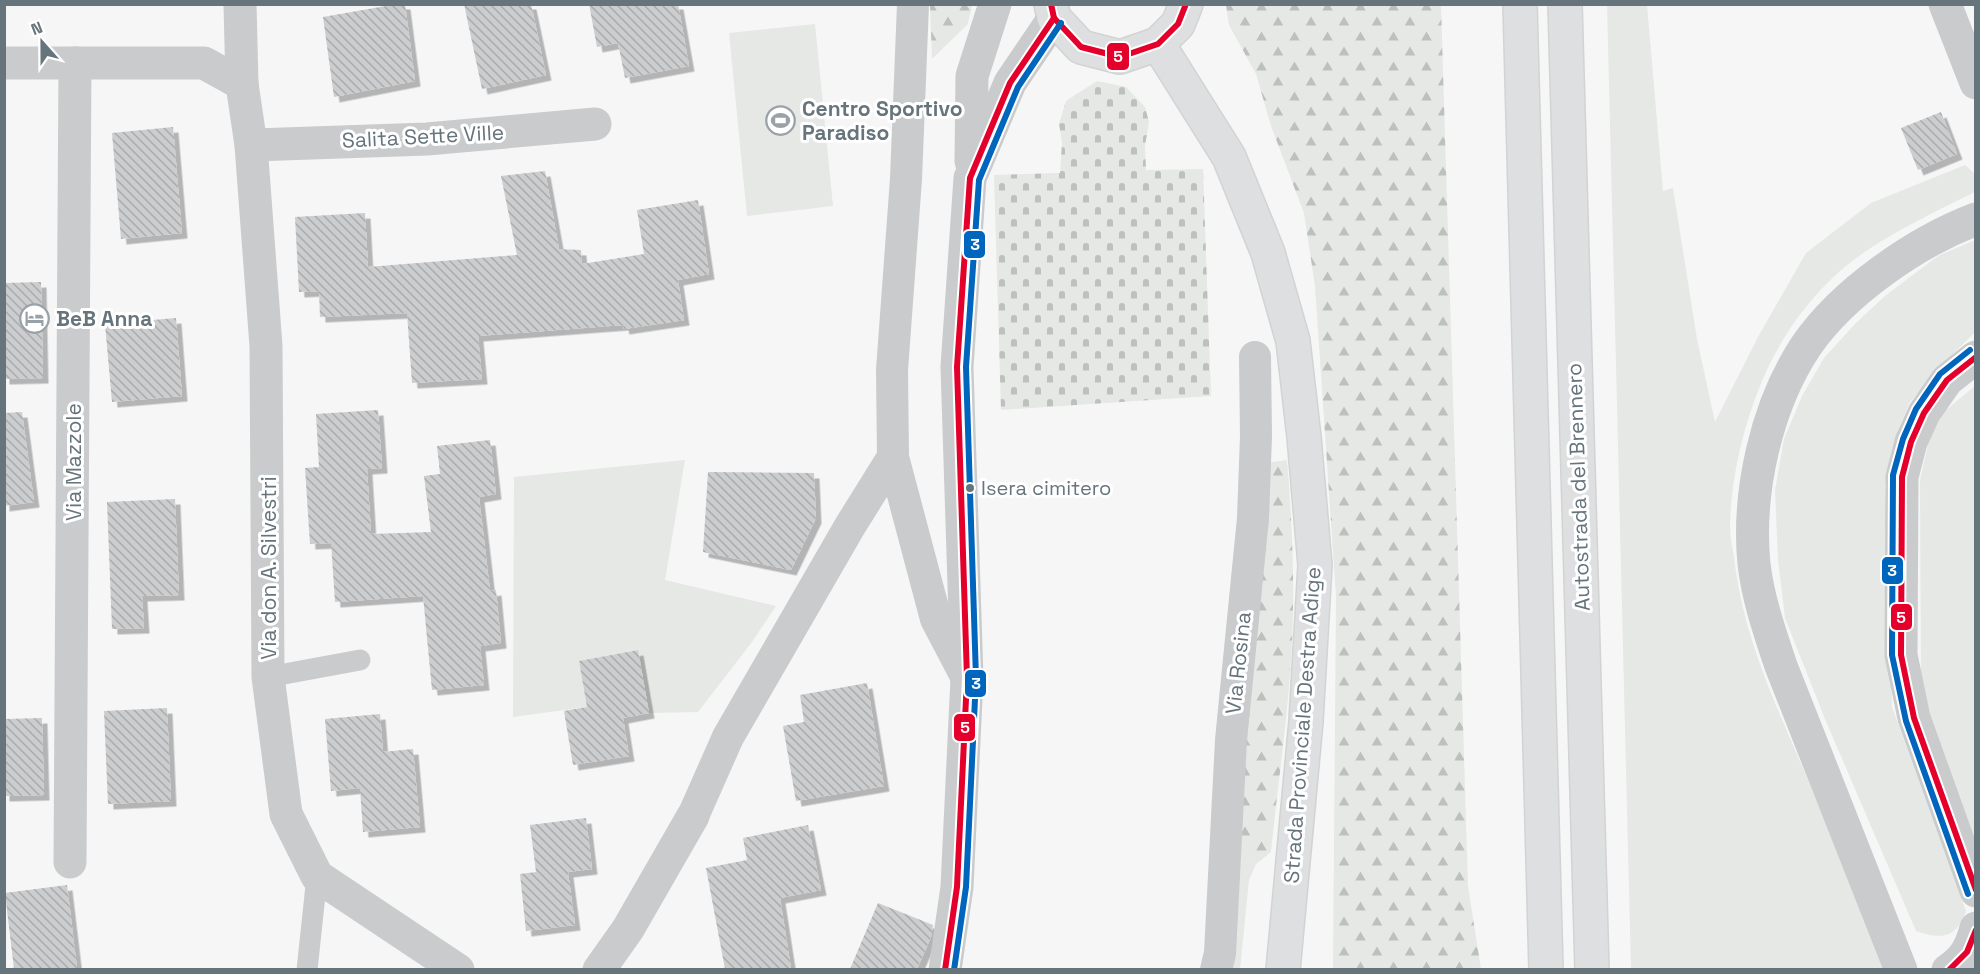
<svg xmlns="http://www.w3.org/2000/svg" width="1980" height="974" font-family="'Space Grotesk',sans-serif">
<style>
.green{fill:#e5e8e4}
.forest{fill:url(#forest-firs)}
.cemetery{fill:url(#cemetery-stones)}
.building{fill:url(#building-back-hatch);filter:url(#shadow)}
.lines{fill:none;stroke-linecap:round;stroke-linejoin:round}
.secondary-casing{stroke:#d2d3d3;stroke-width:36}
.motorway-casing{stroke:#d2d3d3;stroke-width:36}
.service{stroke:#c9cbcc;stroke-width:21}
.pedestrian{stroke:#c9cbcc;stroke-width:32}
.minor{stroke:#c9cbcc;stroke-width:33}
.tertiary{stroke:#c9cbcc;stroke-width:33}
.secondary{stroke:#dedfe0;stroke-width:33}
.motorway{stroke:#dedfe0;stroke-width:33}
.bus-1-casing{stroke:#fff;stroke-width:10}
.bus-2-casing{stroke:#fff;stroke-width:10}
.bus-1{stroke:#e4002b;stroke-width:6}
.bus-2{stroke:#0065bd;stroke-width:6}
.bus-dot{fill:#66747c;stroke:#fff;stroke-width:2}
.labels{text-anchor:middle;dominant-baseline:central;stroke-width:6;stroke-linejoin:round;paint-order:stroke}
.bus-label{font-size:20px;fill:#66747c;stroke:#fff;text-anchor:start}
.poi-label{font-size:21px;font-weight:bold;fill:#66747c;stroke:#fff;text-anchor:start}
.street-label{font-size:21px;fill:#66747c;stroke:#fff}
.line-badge{stroke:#fff;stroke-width:2}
.badge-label{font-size:16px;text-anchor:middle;font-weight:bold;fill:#fff}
</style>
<defs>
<pattern id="forest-firs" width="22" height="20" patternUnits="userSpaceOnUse" patternTransform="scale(1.5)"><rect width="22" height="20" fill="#e5e8e4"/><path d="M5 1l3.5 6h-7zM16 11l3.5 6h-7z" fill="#bdc1be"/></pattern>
<pattern id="cemetery-stones" width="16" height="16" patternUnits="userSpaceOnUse" patternTransform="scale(1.5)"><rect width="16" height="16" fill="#e5e8e4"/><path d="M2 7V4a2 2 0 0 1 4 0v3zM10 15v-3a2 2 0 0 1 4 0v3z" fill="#bdc1be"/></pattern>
<pattern id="building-back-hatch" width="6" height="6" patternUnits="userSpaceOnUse" patternTransform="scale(1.5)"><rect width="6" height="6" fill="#cccdce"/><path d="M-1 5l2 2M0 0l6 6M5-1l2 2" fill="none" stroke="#a9abac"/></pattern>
<filter id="shadow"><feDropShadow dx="5.5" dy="5.5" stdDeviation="0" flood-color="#0004"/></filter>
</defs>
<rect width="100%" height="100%" fill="#f6f6f6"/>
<g class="green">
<path d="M1607,5H1647L1663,191L1673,188L1697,339L1715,422L1758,337L1806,253L1871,203L1965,165L1975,174V192C1938,210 1901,228 1866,251C1817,284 1779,336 1758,391C1742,432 1731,480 1730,525C1730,536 1732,547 1734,557C1742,631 1773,699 1802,766C1831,834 1859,902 1888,969H1631Z"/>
<polygon points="815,24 833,206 747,216 729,33"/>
<path d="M1975,240V332L1934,373L1910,402L1898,430L1885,485L1892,707L1966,911C1957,938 1941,940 1916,931L1825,719L1785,618L1778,560L1775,490L1784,439L1802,396L1824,358L1854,325L1886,295L1938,256Z"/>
<polygon points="1975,386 1975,840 1928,721 1921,681 1920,480 1929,440 1940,415"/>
<polygon points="685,460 665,580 776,606 752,642 698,712 649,713 637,650 579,661 587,707 513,717 514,477"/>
<polygon points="1229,846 1256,864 1249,880 1240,969 1224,970"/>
</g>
<g class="forest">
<polygon points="930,5 972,5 968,24 932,59"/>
<polygon points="1226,5 1441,5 1468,886 1481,969 1333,969 1336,596 1315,286 1304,213 1271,126 1256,74 1229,25"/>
<path d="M1287,460C1291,510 1294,560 1293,611C1292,691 1279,772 1271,852L1256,864L1229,846L1260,464Z"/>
</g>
<polygon class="cemetery" points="1097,81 1126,87 1145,107 1149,122 1145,146 1146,170 1203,169 1211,396 1001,410 994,175 1060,173 1062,142 1059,124 1066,101"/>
<g class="building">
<polygon points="397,4 405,4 415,81 334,97 323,17"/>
<polygon points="464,4 531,4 546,75 482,89"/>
<polygon points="589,4 678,4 689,66 625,78 618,43 597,47"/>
<polygon points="1941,112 1957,154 1918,170 1901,128"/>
<polygon points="173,127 182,233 121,239 112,133"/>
<polygon points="545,171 559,249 581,250 582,264 644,254 637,210 698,200 709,274 678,280 684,320 624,329 623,325 478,336 482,379 412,383 407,313 320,317 319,291 299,292 295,217 365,213 368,267 517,255 501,176"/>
<polygon points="41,282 43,378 4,379 4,283"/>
<polygon points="176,318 182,396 112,402 105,324"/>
<polygon points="378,410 382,468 367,469 371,534 431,532 424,476 440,474 437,446 490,440 496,494 479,497 490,591 496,590 501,643 480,646 484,685 432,690 423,596 335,602 331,543 310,544 305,468 319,467 316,414"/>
<polygon points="22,412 34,502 4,506 4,413"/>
<polygon points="708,472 814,473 816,518 791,570 703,552"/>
<polygon points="175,499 179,595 142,596 144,628 112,629 107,502"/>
<polygon points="638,650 649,713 623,718 629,756 573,765 564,711 587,707 579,661"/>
<polygon points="867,683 884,786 796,801 783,726 804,722 800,695"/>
<polygon points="167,708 171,801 108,804 104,711"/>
<polygon points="380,714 383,752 413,749 420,827 363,832 360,788 331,791 325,719"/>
<polygon points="42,718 44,795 4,796 4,719"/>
<polygon points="586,818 592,869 568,872 575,925 526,931 520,874 536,872 530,825"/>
<polygon points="808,825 821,890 780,898 791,969 725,969 706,868 747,860 743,838"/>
<polygon points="67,885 77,969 14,969 5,893"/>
<polygon points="878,903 933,925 931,937 917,969 850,969"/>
</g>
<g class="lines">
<defs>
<g id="secondary">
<polyline points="1051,4 1054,18 1081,47 1120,57 1158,44 1178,24 1186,4"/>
<polyline points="1158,44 1229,157 1268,253 1293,341 1304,437 1315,565 1306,721 1283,970"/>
</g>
<g id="motorway">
<polyline points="1520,4 1546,970"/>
<polyline points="1565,4 1592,970"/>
</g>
</defs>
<use href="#secondary" class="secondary-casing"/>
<use href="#motorway" class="motorway-casing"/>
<g class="service">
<polyline points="268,677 360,660"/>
<polyline points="307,970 317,876"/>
</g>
<g class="pedestrian">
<polyline points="913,4 906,179 892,370 893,457 936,619 967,678"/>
<polyline points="693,816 728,737 850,526 893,457"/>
<polyline points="1216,970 1220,953 1231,740 1253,518 1256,436 1255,357"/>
</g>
<g class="minor">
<polyline points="240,4 242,84 251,145 266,346 268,677 286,814 317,876 458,970"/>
<polyline points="1945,4 1976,83"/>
<polyline points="4,63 204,63 242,84"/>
<polyline points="251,145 427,139 595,124"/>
<polyline points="971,161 972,76 995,4"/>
<polyline points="1976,357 1947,380 1924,413 1911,442 1902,477 1901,655 1914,718 1976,891"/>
<polyline points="70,862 75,63"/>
<polyline points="599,970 628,929 693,816"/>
<polyline points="945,970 957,887 967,678 957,367 970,178 1010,83 1054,18"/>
<path d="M1948,970C1965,959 1971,947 1976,928"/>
</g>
<path class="tertiary" d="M1901,970L1781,666C1770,633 1758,599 1754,564C1747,493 1766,406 1806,346C1843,292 1916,242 1976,219"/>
<use href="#secondary" class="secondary"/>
<use href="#motorway" class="motorway"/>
<defs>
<g id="bus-1">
<polyline points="1051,4 1054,18 1081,47 1120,57 1158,44 1178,24 1186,4"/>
<polyline points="1976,357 1947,380 1924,413 1911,442 1902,477 1901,655 1914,718 1976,890"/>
<polyline points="945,970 957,887 967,678 957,367 970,178 1010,83 1054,18"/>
<polyline points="1949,970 1967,952 1976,930"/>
</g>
<g id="bus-2">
<polyline points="1968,894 1906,721 1892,655 1893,475 1903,439 1916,409 1940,374 1970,350"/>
<polyline points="954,970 966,887 976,678 966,367 979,180 1018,87 1061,23"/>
</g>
</defs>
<use href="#bus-1" class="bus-1-casing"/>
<use href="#bus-2" class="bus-2-casing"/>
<use href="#bus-1" class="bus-1"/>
<use href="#bus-2" class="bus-2"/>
</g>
<defs>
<symbol id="stadium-ring" viewBox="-11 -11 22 22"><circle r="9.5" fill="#fff" stroke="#98a2a7" stroke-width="1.5"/><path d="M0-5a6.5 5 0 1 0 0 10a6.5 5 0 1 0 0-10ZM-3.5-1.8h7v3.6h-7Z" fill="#98a2a7"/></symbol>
<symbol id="hotel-ring" viewBox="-11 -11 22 22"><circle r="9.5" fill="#fff" stroke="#98a2a7" stroke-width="1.5"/><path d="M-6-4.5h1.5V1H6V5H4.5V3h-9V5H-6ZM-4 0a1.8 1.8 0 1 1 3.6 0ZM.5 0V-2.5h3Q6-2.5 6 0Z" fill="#98a2a7"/></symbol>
</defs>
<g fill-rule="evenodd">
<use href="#stadium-ring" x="764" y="104" width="33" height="33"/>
<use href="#hotel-ring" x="18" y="302" width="33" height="33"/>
</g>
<circle class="bus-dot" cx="970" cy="488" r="5"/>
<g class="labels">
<g class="bus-label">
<text x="981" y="488">Isera cimitero</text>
</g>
<g class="poi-label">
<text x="802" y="108">Centro Sportivo<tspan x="802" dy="24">Paradiso</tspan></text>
<text x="56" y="318">BeB Anna</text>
</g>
<g class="street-label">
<text transform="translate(423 136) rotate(-3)">Salita Sette Ville</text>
<text transform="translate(73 462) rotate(-90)">Via Mazzole</text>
<text transform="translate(1578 487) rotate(-92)">Autostrada del Brennero</text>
<text transform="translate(268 568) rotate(-90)">Via don A. Silvestri</text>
<text transform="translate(1238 663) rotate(-84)">Via Rosina</text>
<text transform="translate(1302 725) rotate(-86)">Strada Provinciale Destra Adige</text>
</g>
</g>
<g class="line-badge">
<rect x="1106" y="42" width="24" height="29" rx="6" fill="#e4002b"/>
<rect x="963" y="230" width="23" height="29" rx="6" fill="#0065bd"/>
<rect x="1881" y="556" width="23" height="29" rx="6" fill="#0065bd"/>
<rect x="1890" y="603" width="23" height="28" rx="6" fill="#e4002b"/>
<rect x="964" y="669" width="23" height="29" rx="6" fill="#0065bd"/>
<rect x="953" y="713" width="23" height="29" rx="6" fill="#e4002b"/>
</g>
<g class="badge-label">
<text x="1118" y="62">5</text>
<text x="975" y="250">3</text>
<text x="1892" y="576">3</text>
<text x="1901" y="623">5</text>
<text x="976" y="689">3</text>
<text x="965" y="733">5</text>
</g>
<rect width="1980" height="974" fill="none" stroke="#66747c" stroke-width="12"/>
<g transform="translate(42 42) rotate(339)" stroke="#ffffff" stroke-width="4.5" paint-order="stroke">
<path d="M0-4.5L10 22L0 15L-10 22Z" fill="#66747c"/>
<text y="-9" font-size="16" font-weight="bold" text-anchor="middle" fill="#66747c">N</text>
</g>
</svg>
